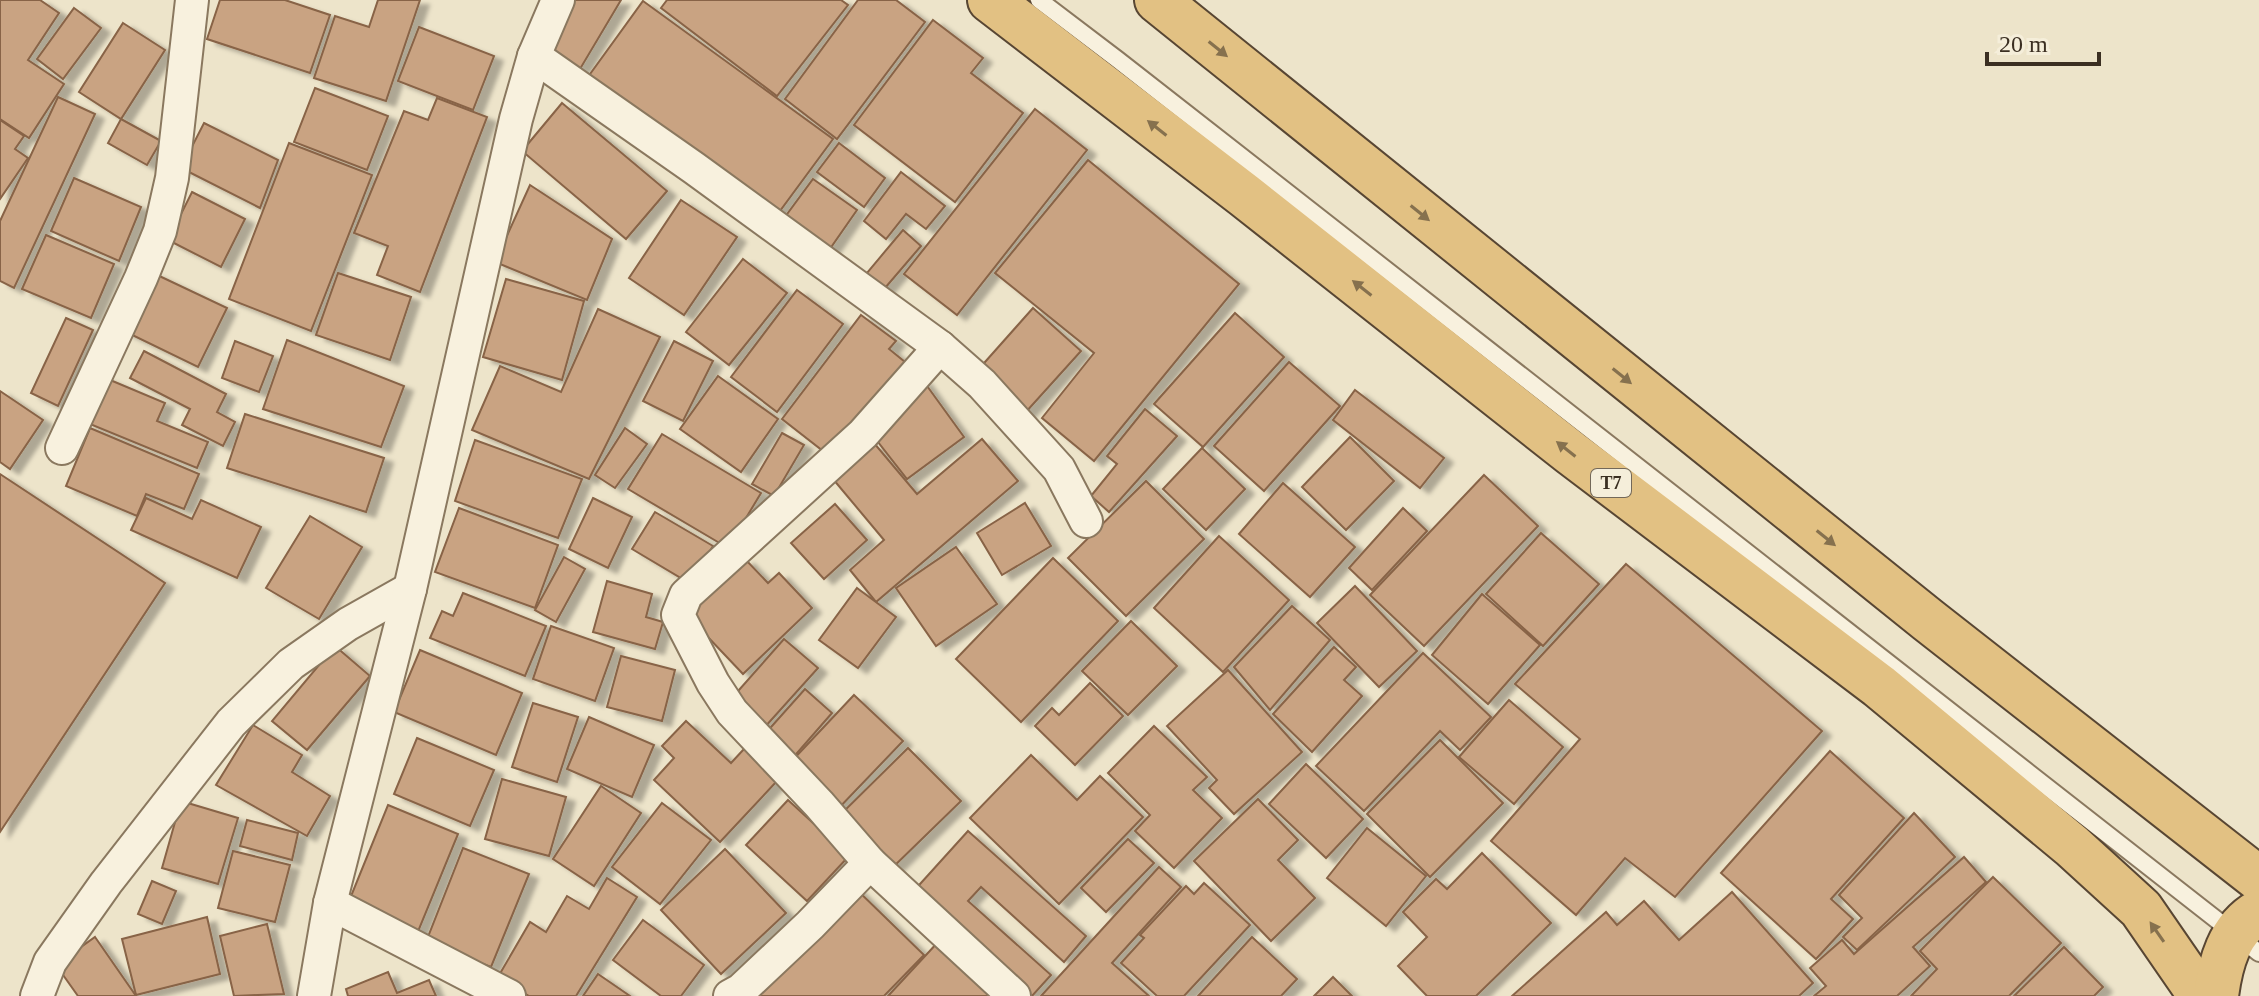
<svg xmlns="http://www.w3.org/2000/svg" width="2259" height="996" font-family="'Times New Roman',serif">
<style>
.building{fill:#c9a382;stroke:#886346;stroke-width:2;filter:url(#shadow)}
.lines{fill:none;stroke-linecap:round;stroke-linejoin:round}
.service-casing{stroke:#8a785f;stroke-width:20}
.minor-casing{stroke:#8a785f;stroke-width:36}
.trunk-casing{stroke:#584633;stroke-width:48}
.service{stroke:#f8f1de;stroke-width:16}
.minor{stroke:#f8f1de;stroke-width:32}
.trunk{stroke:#e2c183;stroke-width:44}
.oneway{fill:#86714e}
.labels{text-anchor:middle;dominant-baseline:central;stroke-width:8;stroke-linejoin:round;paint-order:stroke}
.shield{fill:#f5eeda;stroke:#736859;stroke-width:2}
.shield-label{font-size:18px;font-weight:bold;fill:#3b2f22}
</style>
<defs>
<filter id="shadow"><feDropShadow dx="9" dy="5" stdDeviation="2" flood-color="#0004"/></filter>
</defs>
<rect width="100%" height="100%" fill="#ede4ca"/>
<g class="building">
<polygon points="0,0 40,0 59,13 28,60 64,84 29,138 0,119"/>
<polygon points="220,0 285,0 330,15 310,73 207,39"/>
<polygon points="378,0 420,0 386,101 314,78 335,16 369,27"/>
<polygon points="570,0 621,0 580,69 542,47"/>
<polygon points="667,0 841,0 848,5 777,96 661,8"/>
<polygon points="858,0 896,0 925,22 837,139 785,99"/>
<polygon points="643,1 833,139 774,219 585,81"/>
<polygon points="74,8 101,28 63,79 37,59"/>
<polygon points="933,20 983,58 971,73 1023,113 955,202 854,125"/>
<polygon points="123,23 165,50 121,119 79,92"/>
<polygon points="419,27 494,56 473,110 398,81"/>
<polygon points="315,88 388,116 367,170 294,142"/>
<polygon points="58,97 95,114 14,288 0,281 0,221"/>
<polygon points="437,98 487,117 420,292 377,275 388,246 354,233 404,111 428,120"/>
<polygon points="562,103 667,191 626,239 522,151"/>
<polygon points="1035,109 1087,150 957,315 904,274"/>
<polygon points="121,119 161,141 147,165 108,143"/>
<polygon points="0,120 24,136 15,149 28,158 0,199"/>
<polygon points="204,123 278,160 260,208 181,168"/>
<polygon points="289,143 372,175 311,331 229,299"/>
<polygon points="839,143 885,178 864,207 817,172"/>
<polygon points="1088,160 1239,284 1094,461 1042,418 1094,353 995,273"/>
<polygon points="901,172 945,206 926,229 906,214 886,239 864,221"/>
<polygon points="74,178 141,207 119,261 51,231"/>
<polygon points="813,179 857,210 827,253 782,221"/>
<polygon points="530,185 612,239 587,300 495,262"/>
<polygon points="192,192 245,219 221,267 168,240"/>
<polygon points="681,200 737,237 684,315 629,278"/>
<polygon points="903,230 921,246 879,295 861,280"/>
<polygon points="46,235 114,264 91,318 22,289"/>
<polygon points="743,259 787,293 729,365 686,332"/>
<polygon points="153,273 227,308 198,367 124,331"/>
<polygon points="338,273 411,297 390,360 316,335"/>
<polygon points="506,279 584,301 562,380 483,357"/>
<polygon points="797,290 843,324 777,412 731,377"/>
<polygon points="1033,308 1081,351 1025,413 977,371"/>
<polygon points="598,309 660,337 589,479 472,430 500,366 561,392"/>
<polygon points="1235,313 1284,357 1203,447 1154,404"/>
<polygon points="861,315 896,341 889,349 905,362 832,458 782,419"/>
<polygon points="66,318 93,330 58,406 31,393"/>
<polygon points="287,340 404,386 381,447 263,409"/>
<polygon points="235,341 273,356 259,392 222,378"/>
<polygon points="674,341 713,361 683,421 643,401"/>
<polygon points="144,351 226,394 217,412 235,422 223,446 182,425 190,409 130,378"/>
<polygon points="1289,362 1340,406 1264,491 1214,446"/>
<polygon points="718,376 778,419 741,472 680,429"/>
<polygon points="103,377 165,403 157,421 208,442 197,468 85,422"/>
<polygon points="922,379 964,437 907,479 871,433"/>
<polygon points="1355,390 1444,458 1420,488 1333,420"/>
<polygon points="0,391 43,420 10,469 0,462"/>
<polygon points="1145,409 1177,436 1109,512 1091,496 1117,464 1107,456"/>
<polygon points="245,414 384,458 366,512 227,468"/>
<polygon points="90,428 199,474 184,509 146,494 137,516 66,486"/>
<polygon points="625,428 647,444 615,488 595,475"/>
<polygon points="782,433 804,445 774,496 752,484"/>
<polygon points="662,434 761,493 728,548 628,489"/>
<polygon points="1350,437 1394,481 1346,530 1302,487"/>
<polygon points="982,439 1018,481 876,602 850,570 884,540 833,479 874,443 917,494"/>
<polygon points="475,440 582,479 558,538 455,501"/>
<polygon points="1202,448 1245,489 1206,530 1163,489"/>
<polygon points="0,474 165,583 0,832"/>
<polygon points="1484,475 1538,526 1424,646 1370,595"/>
<polygon points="1146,481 1204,539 1126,616 1068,558"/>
<polygon points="1283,483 1355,547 1310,597 1239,534"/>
<polygon points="146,498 192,519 201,500 261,527 237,578 131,530"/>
<polygon points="593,498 632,517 608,568 569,549"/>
<polygon points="1025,503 1051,546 1002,575 977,533"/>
<polygon points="835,504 867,540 824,579 791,543"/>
<polygon points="459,508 558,545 535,608 435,572"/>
<polygon points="1403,508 1427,531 1372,590 1349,568"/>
<polygon points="655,512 713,546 691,584 632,549"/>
<polygon points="310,516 362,547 319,619 266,588"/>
<polygon points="1541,533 1599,584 1543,646 1486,594"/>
<polygon points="1219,536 1289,600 1223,672 1154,608"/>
<polygon points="956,547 997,604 936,646 896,588"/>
<polygon points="564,557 585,569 556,622 535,610"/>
<polygon points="1053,558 1118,621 1021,722 956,659"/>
<polygon points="745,559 768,583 779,573 812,608 743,674 686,614"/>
<polygon points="1626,564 1822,731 1675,897 1625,858 1576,915 1491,841 1580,739 1515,684"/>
<polygon points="607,581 652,594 646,617 663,622 655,649 593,632"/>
<polygon points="1355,586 1417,651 1379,687 1317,623"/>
<polygon points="857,588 896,617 858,668 819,640"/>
<polygon points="463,593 546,626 525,676 430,638 442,611 453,616"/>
<polygon points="1482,594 1540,645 1488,704 1432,655"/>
<polygon points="1292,606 1330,640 1270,710 1234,667"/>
<polygon points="1131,621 1177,666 1128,715 1082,671"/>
<polygon points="551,626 614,648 595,701 533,679"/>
<polygon points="784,639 818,668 764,728 731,699"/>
<polygon points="335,646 370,676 307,750 272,721"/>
<polygon points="1334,647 1356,667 1344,680 1362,696 1312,752 1273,714"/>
<polygon points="420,650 522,693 496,755 394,712"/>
<polygon points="1423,653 1491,717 1460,750 1440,731 1364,811 1316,766"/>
<polygon points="621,656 675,670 662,721 607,707"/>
<polygon points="1228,670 1302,752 1234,814 1209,788 1217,780 1167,726"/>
<polygon points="1090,683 1123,716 1075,765 1035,726 1052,708 1059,715"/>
<polygon points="805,689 832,713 791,760 763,736"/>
<polygon points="854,695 903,741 836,811 788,765"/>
<polygon points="1509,700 1563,747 1514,804 1459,757"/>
<polygon points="533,703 578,717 557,782 512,767"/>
<polygon points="589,717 654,745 632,797 567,769"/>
<polygon points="686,721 731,763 744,749 777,781 720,842 654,780 674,758 662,746"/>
<polygon points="253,725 302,755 292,772 330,796 307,836 216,785"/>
<polygon points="1154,726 1207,777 1193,790 1222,818 1174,868 1135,831 1150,815 1108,773"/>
<polygon points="417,738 494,770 470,826 394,794"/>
<polygon points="1440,740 1503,803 1430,877 1367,814"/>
<polygon points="908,748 961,801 888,872 836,819"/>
<polygon points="1830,751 1904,818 1831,899 1853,919 1816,959 1721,873"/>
<polygon points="1031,755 1077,800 1100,776 1143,817 1059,904 970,818"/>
<polygon points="1306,764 1363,819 1326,858 1269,804"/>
<polygon points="502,779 566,797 549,856 485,839"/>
<polygon points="601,786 641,813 594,886 553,859"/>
<polygon points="1258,799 1298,840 1278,860 1315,898 1271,941 1194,861"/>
<polygon points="788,800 849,856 807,901 746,845"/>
<polygon points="181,801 238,818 218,884 162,868"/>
<polygon points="662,803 711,840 660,904 612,867"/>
<polygon points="388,805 458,834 417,934 347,906"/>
<polygon points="1914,813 1955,857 1857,950 1843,937 1862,918 1839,895"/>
<polygon points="247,820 298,833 292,860 240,846"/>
<polygon points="1367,828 1426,876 1386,926 1327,878"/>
<polygon points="968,831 1086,936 1064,962 981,887 968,901 1051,975 1032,996 1024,996 911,894"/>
<polygon points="1128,839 1154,863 1106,912 1081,888"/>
<polygon points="463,848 529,874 491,967 426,942"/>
<polygon points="725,849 786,913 721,974 661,910"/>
<polygon points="233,851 290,865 275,922 218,908"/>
<polygon points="1482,853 1551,923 1476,996 1427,996 1398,966 1427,937 1403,912 1436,879 1447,889"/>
<polygon points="1964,857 1986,882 1913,947 1930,966 1897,996 1814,996 1826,986 1810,968 1842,940 1854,954"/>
<polygon points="1159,867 1181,887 1112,963 1149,996 1041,996"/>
<polygon points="1993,877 2061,943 2009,996 1911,996 1937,969 1920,951"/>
<polygon points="607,878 637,897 576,996 529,996 498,977 530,922 546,932 567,896 589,909"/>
<polygon points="152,881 176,891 162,924 138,914"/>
<polygon points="1204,883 1250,925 1184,996 1157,996 1121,963 1144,938 1140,935 1186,886 1194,894"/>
<polygon points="852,885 924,955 884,996 746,996"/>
<polygon points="1732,892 1813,983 1799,996 1512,996 1606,912 1617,925 1644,901 1679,940"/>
<polygon points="207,917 220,974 136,995 122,939"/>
<polygon points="643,920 704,965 681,996 661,996 613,960"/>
<polygon points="267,924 284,994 234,996 220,936"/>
<polygon points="95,937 136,996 78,996 56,965"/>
<polygon points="1252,937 1297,979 1281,996 1198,996"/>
<polygon points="939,941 1000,996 888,996"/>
<polygon points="2064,947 2103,987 2094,996 2014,996"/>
<polygon points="388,972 397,993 429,980 436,996 348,996 346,989"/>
<polygon points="598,974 630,996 583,996"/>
<polygon points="1333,977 1352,996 1314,996"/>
</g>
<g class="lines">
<defs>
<polyline id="service" points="1039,0 1118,60 2259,953"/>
<g id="minor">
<polyline points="534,56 694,168 940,347 982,384 1059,469 1086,521"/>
<polyline points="940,347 863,434 686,595 678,615 713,683 732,712 819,804 870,863 1014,996"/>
<polyline points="62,448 141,278 160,231 172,178 192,0"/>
<polyline points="330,903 509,996"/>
<polyline points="37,996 50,962 106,883 231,723 291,664 348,624 410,589"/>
<polyline points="314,996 330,903 410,589 516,119 534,56 558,0"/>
<polyline points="730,996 741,990 810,925 870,863"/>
</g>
<g id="trunk">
<polyline points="990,0 1244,195 1571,453 1879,686 2072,846 2141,909 2201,996"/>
<polyline points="1157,0 1928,620 2259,879"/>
<path d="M2216,996C2220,964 2229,929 2259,912"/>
</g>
</defs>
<use href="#service" class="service-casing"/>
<use href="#minor" class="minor-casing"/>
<use href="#trunk" class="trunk-casing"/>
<use href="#service" class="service"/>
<use href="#minor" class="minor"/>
<use href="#trunk" class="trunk"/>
</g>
<defs><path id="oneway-solid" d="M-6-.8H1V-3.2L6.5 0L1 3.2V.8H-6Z" transform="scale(2)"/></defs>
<g class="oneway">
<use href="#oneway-solid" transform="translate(1218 49) rotate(39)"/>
<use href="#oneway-solid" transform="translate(1157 128) rotate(-142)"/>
<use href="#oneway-solid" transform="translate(1420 213) rotate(39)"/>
<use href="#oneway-solid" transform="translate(1362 288) rotate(-142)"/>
<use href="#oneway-solid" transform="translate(1622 376) rotate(39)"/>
<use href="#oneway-solid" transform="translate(1566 449) rotate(-142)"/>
<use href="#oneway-solid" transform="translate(1826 538) rotate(39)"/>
<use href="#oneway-solid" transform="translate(2157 932) rotate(-125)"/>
</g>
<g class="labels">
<rect class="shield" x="1591" y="469" width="40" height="28" rx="6"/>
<g class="shield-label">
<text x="1611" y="483">T7</text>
</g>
</g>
<path d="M1987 52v12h112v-12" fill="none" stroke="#3b2f22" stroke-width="4"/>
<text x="1999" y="52" font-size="24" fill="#3b2f22" stroke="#f5eeda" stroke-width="6" paint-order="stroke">20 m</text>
</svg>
